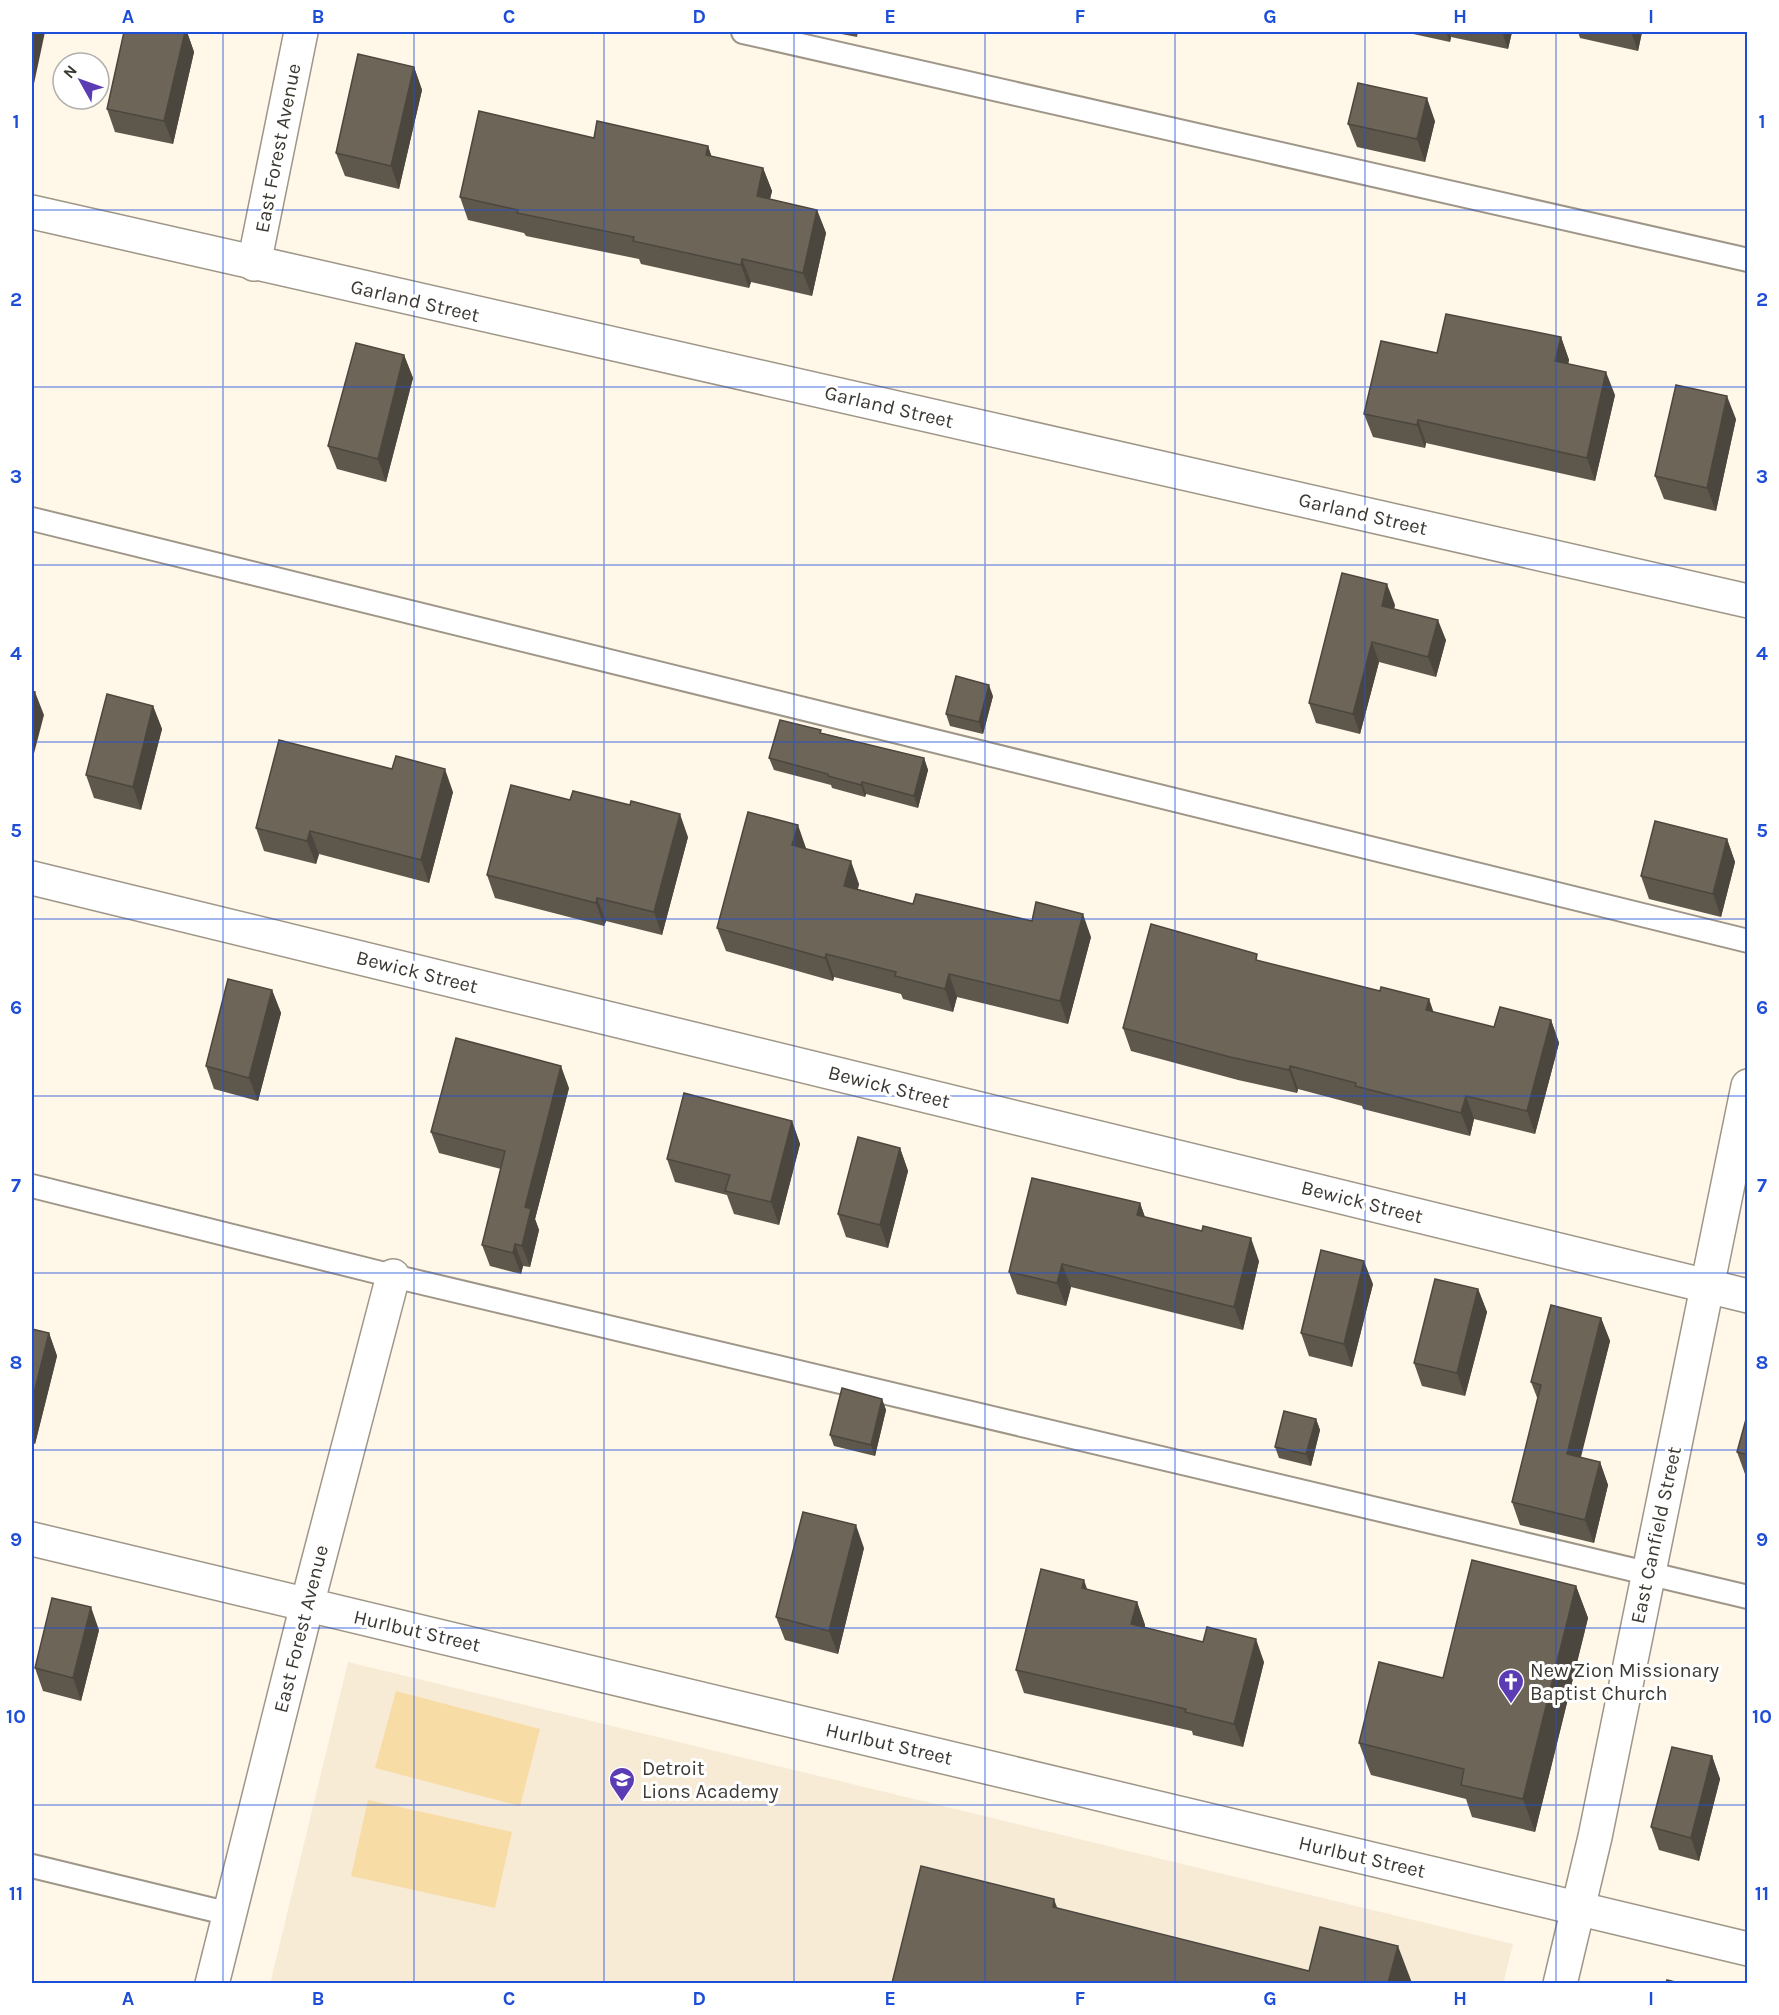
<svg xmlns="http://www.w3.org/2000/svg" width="1779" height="2015" font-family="Karla,sans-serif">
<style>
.built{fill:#f7ebd6}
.green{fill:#f8dca6}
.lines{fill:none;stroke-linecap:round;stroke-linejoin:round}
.lane-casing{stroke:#9e9688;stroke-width:26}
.street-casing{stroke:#9e9688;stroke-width:36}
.lane{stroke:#fff;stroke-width:22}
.street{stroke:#fff;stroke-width:33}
.wall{fill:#5d574c}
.shaded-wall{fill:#4c473e}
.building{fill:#6c6558;stroke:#4c473e;stroke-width:1.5}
.grid{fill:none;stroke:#1d4ed8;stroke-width:1.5;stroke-opacity:0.55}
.labels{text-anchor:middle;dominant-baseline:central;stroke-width:6;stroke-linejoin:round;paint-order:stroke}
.street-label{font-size:20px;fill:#3c3933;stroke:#fff}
.poi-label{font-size:20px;fill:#3c3933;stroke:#fff;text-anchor:start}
.neatline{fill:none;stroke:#1d4ed8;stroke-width:2}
.grid-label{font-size:20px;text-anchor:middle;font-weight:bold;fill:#1d4ed8}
</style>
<rect width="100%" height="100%" fill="#fff7e7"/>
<polygon class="built" points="348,1662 1513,1944 1503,1984 270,1984"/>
<g class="green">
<polygon points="396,1691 540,1729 520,1806 375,1768"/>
<polygon points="368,1800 512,1832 495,1908 351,1876"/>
</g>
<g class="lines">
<defs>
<g id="lane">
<polyline points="743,32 1748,260"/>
<polyline points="32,519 1748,941"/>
<polyline points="32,1186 393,1276 1748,1597"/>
<polyline points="32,1866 230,1914"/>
</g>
<g id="street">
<polyline points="32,212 1748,601"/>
<polyline points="254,264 301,32"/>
<polyline points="32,878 1748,1296"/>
<polyline points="32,1539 1748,1949"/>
<polyline points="212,1984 307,1605 393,1276"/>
<polyline points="1560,1984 1595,1837 1748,1086"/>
</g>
</defs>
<use href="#lane" class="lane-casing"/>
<use href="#street" class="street-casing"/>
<use href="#lane" class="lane"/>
<use href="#street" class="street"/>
</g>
<g class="wall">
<polygon points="124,32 187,32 194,52 173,144 115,132 107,109"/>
<polygon points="831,32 858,32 857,37"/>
<polygon points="1404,32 1512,32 1508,49 1451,37 1450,42"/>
<polygon points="1578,32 1642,32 1638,51 1580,38"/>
<polygon points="414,67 422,90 399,189 345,176 336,153"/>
<polygon points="1435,121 1425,162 1357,147 1348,124"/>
<polygon points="594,138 708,146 711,156 763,168 772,191 770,199 817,210 826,233 812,296 751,282 749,288 641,264 639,259 526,236 524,233 468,220 460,197"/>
<polygon points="1561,337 1569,360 1568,364 1615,395 1595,481 1426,443 1425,448 1373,437 1364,414 1437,353"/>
<polygon points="404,355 413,378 386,482 337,469 328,446"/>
<polygon points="1736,419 1716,511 1664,499 1655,476"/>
<polygon points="1395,605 1394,609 1446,640 1436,677 1379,662 1360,734 1316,723 1309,703"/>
<polygon points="993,696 983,734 950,726 946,714"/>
<polygon points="153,706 162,729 141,810 94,798 86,775"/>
<polygon points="822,733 924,758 928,770 918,808 866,794 865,797 832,788 831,785 774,770 769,758"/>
<polygon points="453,792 429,883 319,854 316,864 264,851 256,828"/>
<polygon points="688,837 662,935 606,921 604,926 495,898 487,875"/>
<polygon points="1727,839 1735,862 1721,917 1649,899 1641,876"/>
<polygon points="806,848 806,849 859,884 858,889 913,904 1091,937 1068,1024 957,997 953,1012 903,999 901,994 834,977 833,981 726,951 717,928"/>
<polygon points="1259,961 1380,991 1429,999 1433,1012 1494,1027 1551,1020 1559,1043 1535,1134 1474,1119 1470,1136 1363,1109 1362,1106 1298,1089 1297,1093 1238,1080 1131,1051 1123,1028"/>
<polygon points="272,990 281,1013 258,1101 214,1089 206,1066"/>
<polygon points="569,1088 535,1219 539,1230 530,1267 523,1266 521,1274 490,1266 482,1245 501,1169 439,1153 431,1132"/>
<polygon points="792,1121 800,1144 779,1225 734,1214 727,1195 675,1182 667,1159"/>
<polygon points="900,1148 908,1171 888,1248 846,1237 838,1214"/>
<polygon points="1140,1203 1145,1217 1259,1261 1243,1330 1071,1287 1066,1306 1017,1294 1009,1272"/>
<polygon points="1373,1284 1352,1367 1309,1356 1301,1333"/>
<polygon points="1478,1289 1487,1312 1465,1396 1422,1386 1414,1363"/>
<polygon points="1601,1318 1610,1341 1580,1457 1600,1462 1608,1485 1594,1543 1520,1525 1512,1502 1538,1400 1531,1382"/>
<polygon points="32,1329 49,1333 57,1356 35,1444 32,1443"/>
<polygon points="882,1399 886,1410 875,1456 834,1446 830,1435"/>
<polygon points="1748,1412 1748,1474 1745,1474 1737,1452"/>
<polygon points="1316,1419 1320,1430 1311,1466 1279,1458 1275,1447"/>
<polygon points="864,1548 838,1654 785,1640 776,1617"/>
<polygon points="1576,1586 1588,1618 1535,1832 1472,1817 1466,1799 1371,1775 1359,1743 1443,1678"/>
<polygon points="1088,1590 1137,1602 1145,1625 1145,1627 1264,1662 1243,1747 1193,1735 1192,1731 1024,1693 1016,1670"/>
<polygon points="99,1630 81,1701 43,1691 35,1668"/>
<polygon points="1712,1756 1720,1779 1699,1861 1659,1850 1651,1827"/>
</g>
<g class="shaded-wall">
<polygon points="32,32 45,32 32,93"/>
<polygon points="185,32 187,32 194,52 173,144 164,121"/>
<polygon points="1446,32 1449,32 1451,37 1450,42"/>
<polygon points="1502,32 1512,32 1508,49"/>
<polygon points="1631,32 1642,32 1638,51"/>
<polygon points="414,67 422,90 399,189 391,166"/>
<polygon points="1427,98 1435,121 1425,162 1417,139"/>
<polygon points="708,146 716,169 706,155"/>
<polygon points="763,168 772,191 765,219 757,196"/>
<polygon points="817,210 826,233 812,296 803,273"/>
<polygon points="742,259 751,282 749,288 741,265"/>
<polygon points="1561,337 1569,360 1564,384 1555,361"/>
<polygon points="404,355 413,378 386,482 378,459"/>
<polygon points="1606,372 1615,395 1595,481 1587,458"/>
<polygon points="1727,396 1736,419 1716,511 1707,488"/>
<polygon points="1418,420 1426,443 1425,448 1417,425"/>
<polygon points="1387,584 1395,605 1389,626 1382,606"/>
<polygon points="1438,620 1446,640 1436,677 1428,657"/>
<polygon points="1372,642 1379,662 1360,734 1353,714"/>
<polygon points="989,685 993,696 983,734 979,722"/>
<polygon points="35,692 44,715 32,761 32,706"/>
<polygon points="153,706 162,729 141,810 133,787"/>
<polygon points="924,758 928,770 918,808 914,796"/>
<polygon points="445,769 453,792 429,883 421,860"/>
<polygon points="862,782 866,794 865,797 861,785"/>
<polygon points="680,814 688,837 662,935 654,912"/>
<polygon points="798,825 806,848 801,868 792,845"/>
<polygon points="310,831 319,854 316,864 307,841"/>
<polygon points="1727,839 1735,862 1721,917 1713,894"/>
<polygon points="851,861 859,884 852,909 844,886"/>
<polygon points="597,898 606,921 604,926 596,903"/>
<polygon points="1083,914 1091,937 1068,1024 1060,1001"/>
<polygon points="826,954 834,977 833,981 825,958"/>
<polygon points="949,974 957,997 953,1012 945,989"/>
<polygon points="272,990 281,1013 258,1101 249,1078"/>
<polygon points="1429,999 1437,1022 1426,1010"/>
<polygon points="1551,1020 1559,1043 1535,1134 1527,1111"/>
<polygon points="561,1066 569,1088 535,1219 539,1230 530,1267 522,1246 525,1207"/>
<polygon points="1290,1066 1298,1089 1297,1093 1289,1070"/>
<polygon points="1466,1096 1474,1119 1470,1136 1461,1113"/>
<polygon points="792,1121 800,1144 779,1225 771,1202"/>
<polygon points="900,1148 908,1171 888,1248 880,1225"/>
<polygon points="1140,1203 1148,1226 1137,1215"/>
<polygon points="1251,1238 1259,1261 1243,1330 1234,1307"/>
<polygon points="515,1244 523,1266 521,1274 513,1253"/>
<polygon points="1364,1261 1373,1284 1352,1367 1344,1344"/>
<polygon points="1062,1264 1071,1287 1066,1306 1057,1283"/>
<polygon points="1478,1289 1487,1312 1465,1396 1457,1373"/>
<polygon points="1601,1318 1610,1341 1576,1477 1567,1454"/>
<polygon points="49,1333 57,1356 35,1444 32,1434 32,1401"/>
<polygon points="882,1399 886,1410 875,1456 871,1445"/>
<polygon points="1316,1419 1320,1430 1311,1466 1306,1454"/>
<polygon points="1600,1462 1608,1485 1594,1543 1585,1520"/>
<polygon points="856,1525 864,1548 838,1654 829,1631"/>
<polygon points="1084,1580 1092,1603 1082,1588"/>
<polygon points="1576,1586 1588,1618 1535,1832 1523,1799"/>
<polygon points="1137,1602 1145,1625 1140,1647 1131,1624"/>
<polygon points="91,1607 99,1630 81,1701 73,1678"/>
<polygon points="1256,1639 1264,1662 1243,1747 1234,1724"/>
<polygon points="1712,1756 1720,1779 1699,1861 1691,1838"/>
<polygon points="1054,1899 1070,1943 1053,1907"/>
<polygon points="1398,1946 1412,1983 1388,1983"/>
</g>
<g class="building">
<polygon points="124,32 185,32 164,121 107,109"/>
<polygon points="358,54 414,67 391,166 336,153"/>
<polygon points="1358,83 1427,98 1417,139 1348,124"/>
<polygon points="479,111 594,138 597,121 708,146 706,155 763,168 757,196 817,210 803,273 742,259 741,265 633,241 634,237 517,213 518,210 460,197"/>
<polygon points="1446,314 1561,337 1555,361 1606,372 1587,458 1418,420 1417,425 1364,414 1381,341 1437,353"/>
<polygon points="356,343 404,355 378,459 328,446"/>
<polygon points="1676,385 1727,396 1707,488 1655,476"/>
<polygon points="1342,573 1387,584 1382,606 1438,620 1428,657 1372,642 1353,714 1309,703"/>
<polygon points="956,676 989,685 979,722 946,714"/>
<polygon points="32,691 35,692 32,706"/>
<polygon points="107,694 153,706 133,787 86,775"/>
<polygon points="780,720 821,730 820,733 924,758 914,796 862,782 861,785 828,776 828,774 769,758"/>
<polygon points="279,740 392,769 396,756 445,769 421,860 310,831 307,841 256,828"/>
<polygon points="511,785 570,800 573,791 630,805 631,801 680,814 654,912 597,898 596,903 487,875"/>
<polygon points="748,812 798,825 792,845 851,861 844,886 913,904 916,894 1032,921 1036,902 1083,914 1060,1001 949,974 945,989 895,976 896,972 826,954 825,958 717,928"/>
<polygon points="1655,821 1727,839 1713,894 1641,876"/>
<polygon points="1151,924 1257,954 1256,960 1380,991 1381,987 1429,999 1426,1010 1494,1027 1500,1007 1551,1020 1527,1111 1466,1096 1461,1113 1355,1086 1356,1083 1290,1066 1289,1070 1230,1057 1123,1028"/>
<polygon points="228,979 272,990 249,1078 206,1066"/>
<polygon points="456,1038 561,1066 525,1207 531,1209 522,1246 515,1244 513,1253 482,1245 505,1151 431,1132"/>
<polygon points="684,1093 792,1121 771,1202 725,1191 730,1175 667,1159"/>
<polygon points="858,1137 900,1148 880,1225 838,1214"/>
<polygon points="1032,1178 1140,1203 1137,1215 1202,1231 1203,1226 1251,1238 1234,1307 1062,1264 1057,1283 1009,1272"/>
<polygon points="1321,1250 1364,1261 1344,1344 1301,1333"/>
<polygon points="1435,1279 1478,1289 1457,1373 1414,1363"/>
<polygon points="1551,1305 1601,1318 1567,1454 1600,1462 1585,1520 1512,1502 1541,1385 1531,1382"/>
<polygon points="32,1329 49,1333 32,1401"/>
<polygon points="842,1388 882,1399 871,1445 830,1435"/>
<polygon points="1284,1411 1316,1419 1306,1454 1275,1447"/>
<polygon points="1748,1412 1748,1455 1737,1452"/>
<polygon points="803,1512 856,1525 829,1631 776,1617"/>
<polygon points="1472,1560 1576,1586 1523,1799 1461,1785 1464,1769 1359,1743 1379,1662 1443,1678"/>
<polygon points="1041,1569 1084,1580 1082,1588 1137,1602 1131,1624 1203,1642 1207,1627 1256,1639 1234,1724 1185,1712 1186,1709 1016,1670"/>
<polygon points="52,1598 91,1607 73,1678 35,1668"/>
<polygon points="1672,1747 1712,1756 1691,1838 1651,1827"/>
<polygon points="921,1866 1054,1899 1053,1907 1309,1971 1320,1927 1398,1946 1388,1983 892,1983"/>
<polygon points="1667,1980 1679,1983 1666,1983"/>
</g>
<path class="grid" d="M223,32V1984M414,32V1984M604,32V1984M794,32V1984M985,32V1984M1175,32V1984M1365,32V1984M1556,32V1984M32,210H1748M32,387H1748M32,565H1748M32,742H1748M32,919H1748M32,1096H1748M32,1273H1748M32,1450H1748M32,1628H1748M32,1805H1748"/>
<defs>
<symbol id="church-pin" viewBox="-11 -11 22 30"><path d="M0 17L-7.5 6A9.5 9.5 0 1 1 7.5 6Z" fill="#5c3cb4" stroke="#fff"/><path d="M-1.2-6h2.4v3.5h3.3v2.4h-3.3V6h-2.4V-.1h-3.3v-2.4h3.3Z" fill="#fff"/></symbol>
<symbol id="school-pin" viewBox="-11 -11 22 30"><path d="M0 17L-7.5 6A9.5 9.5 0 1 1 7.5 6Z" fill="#5c3cb4" stroke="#fff"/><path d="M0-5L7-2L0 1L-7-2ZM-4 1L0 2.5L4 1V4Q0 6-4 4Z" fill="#fff"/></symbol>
</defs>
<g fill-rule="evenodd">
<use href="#church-pin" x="1496" y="1667" width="30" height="40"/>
<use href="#school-pin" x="607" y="1765" width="30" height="40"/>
</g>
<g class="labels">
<g class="street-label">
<text transform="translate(278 148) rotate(-79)">East Forest Avenue</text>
<text transform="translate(415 301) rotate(13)">Garland Street</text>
<text transform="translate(889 407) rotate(13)">Garland Street</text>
<text transform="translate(1363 514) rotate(13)">Garland Street</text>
<text transform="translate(417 972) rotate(14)">Bewick Street</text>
<text transform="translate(889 1087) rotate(14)">Bewick Street</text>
<text transform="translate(1362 1202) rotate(14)">Bewick Street</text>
<text transform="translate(1656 1535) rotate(-78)">East Canfield Street</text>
<text transform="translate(301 1629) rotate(-76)">East Forest Avenue</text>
<text transform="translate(417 1631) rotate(13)">Hurlbut Street</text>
<text transform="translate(889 1744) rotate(13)">Hurlbut Street</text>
<text transform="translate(1362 1857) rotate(13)">Hurlbut Street</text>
</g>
<g class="poi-label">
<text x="1530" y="1670">New Zion Missionary<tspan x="1530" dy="23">Baptist Church</tspan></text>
<text x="642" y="1768">Detroit<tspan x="642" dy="23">Lions Academy</tspan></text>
</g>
</g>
<rect width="1779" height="2015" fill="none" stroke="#ffffff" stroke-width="66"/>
<g transform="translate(81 81) rotate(310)"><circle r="28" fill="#ffffff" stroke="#b1b0ad" stroke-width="1.5"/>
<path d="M0-4.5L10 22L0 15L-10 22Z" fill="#5c3cb4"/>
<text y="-9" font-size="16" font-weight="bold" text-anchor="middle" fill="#3c3933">N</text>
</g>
<rect x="33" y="33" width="1713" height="1949" class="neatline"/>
<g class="grid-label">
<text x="128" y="23">A</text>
<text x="318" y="23">B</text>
<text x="509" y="23">C</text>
<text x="699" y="23">D</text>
<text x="890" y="23">E</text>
<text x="1080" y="23">F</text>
<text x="1270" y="23">G</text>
<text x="1460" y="23">H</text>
<text x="1651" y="23">I</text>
<text x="16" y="128">1</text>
<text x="1762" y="128">1</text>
<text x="16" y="306">2</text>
<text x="1762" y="306">2</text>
<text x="16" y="483">3</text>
<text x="1762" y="483">3</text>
<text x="16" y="660">4</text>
<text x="1762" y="660">4</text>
<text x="16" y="837">5</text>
<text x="1762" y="837">5</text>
<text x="16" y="1014">6</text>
<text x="1762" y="1014">6</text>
<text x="16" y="1192">7</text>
<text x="1762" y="1192">7</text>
<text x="16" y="1369">8</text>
<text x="1762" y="1369">8</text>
<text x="16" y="1546">9</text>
<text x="1762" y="1546">9</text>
<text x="16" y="1723">10</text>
<text x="1762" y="1723">10</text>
<text x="16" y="1900">11</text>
<text x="1762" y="1900">11</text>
<text x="128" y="2005">A</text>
<text x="318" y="2005">B</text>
<text x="509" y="2005">C</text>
<text x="699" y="2005">D</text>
<text x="890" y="2005">E</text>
<text x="1080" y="2005">F</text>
<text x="1270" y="2005">G</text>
<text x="1460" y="2005">H</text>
<text x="1651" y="2005">I</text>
</g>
</svg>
